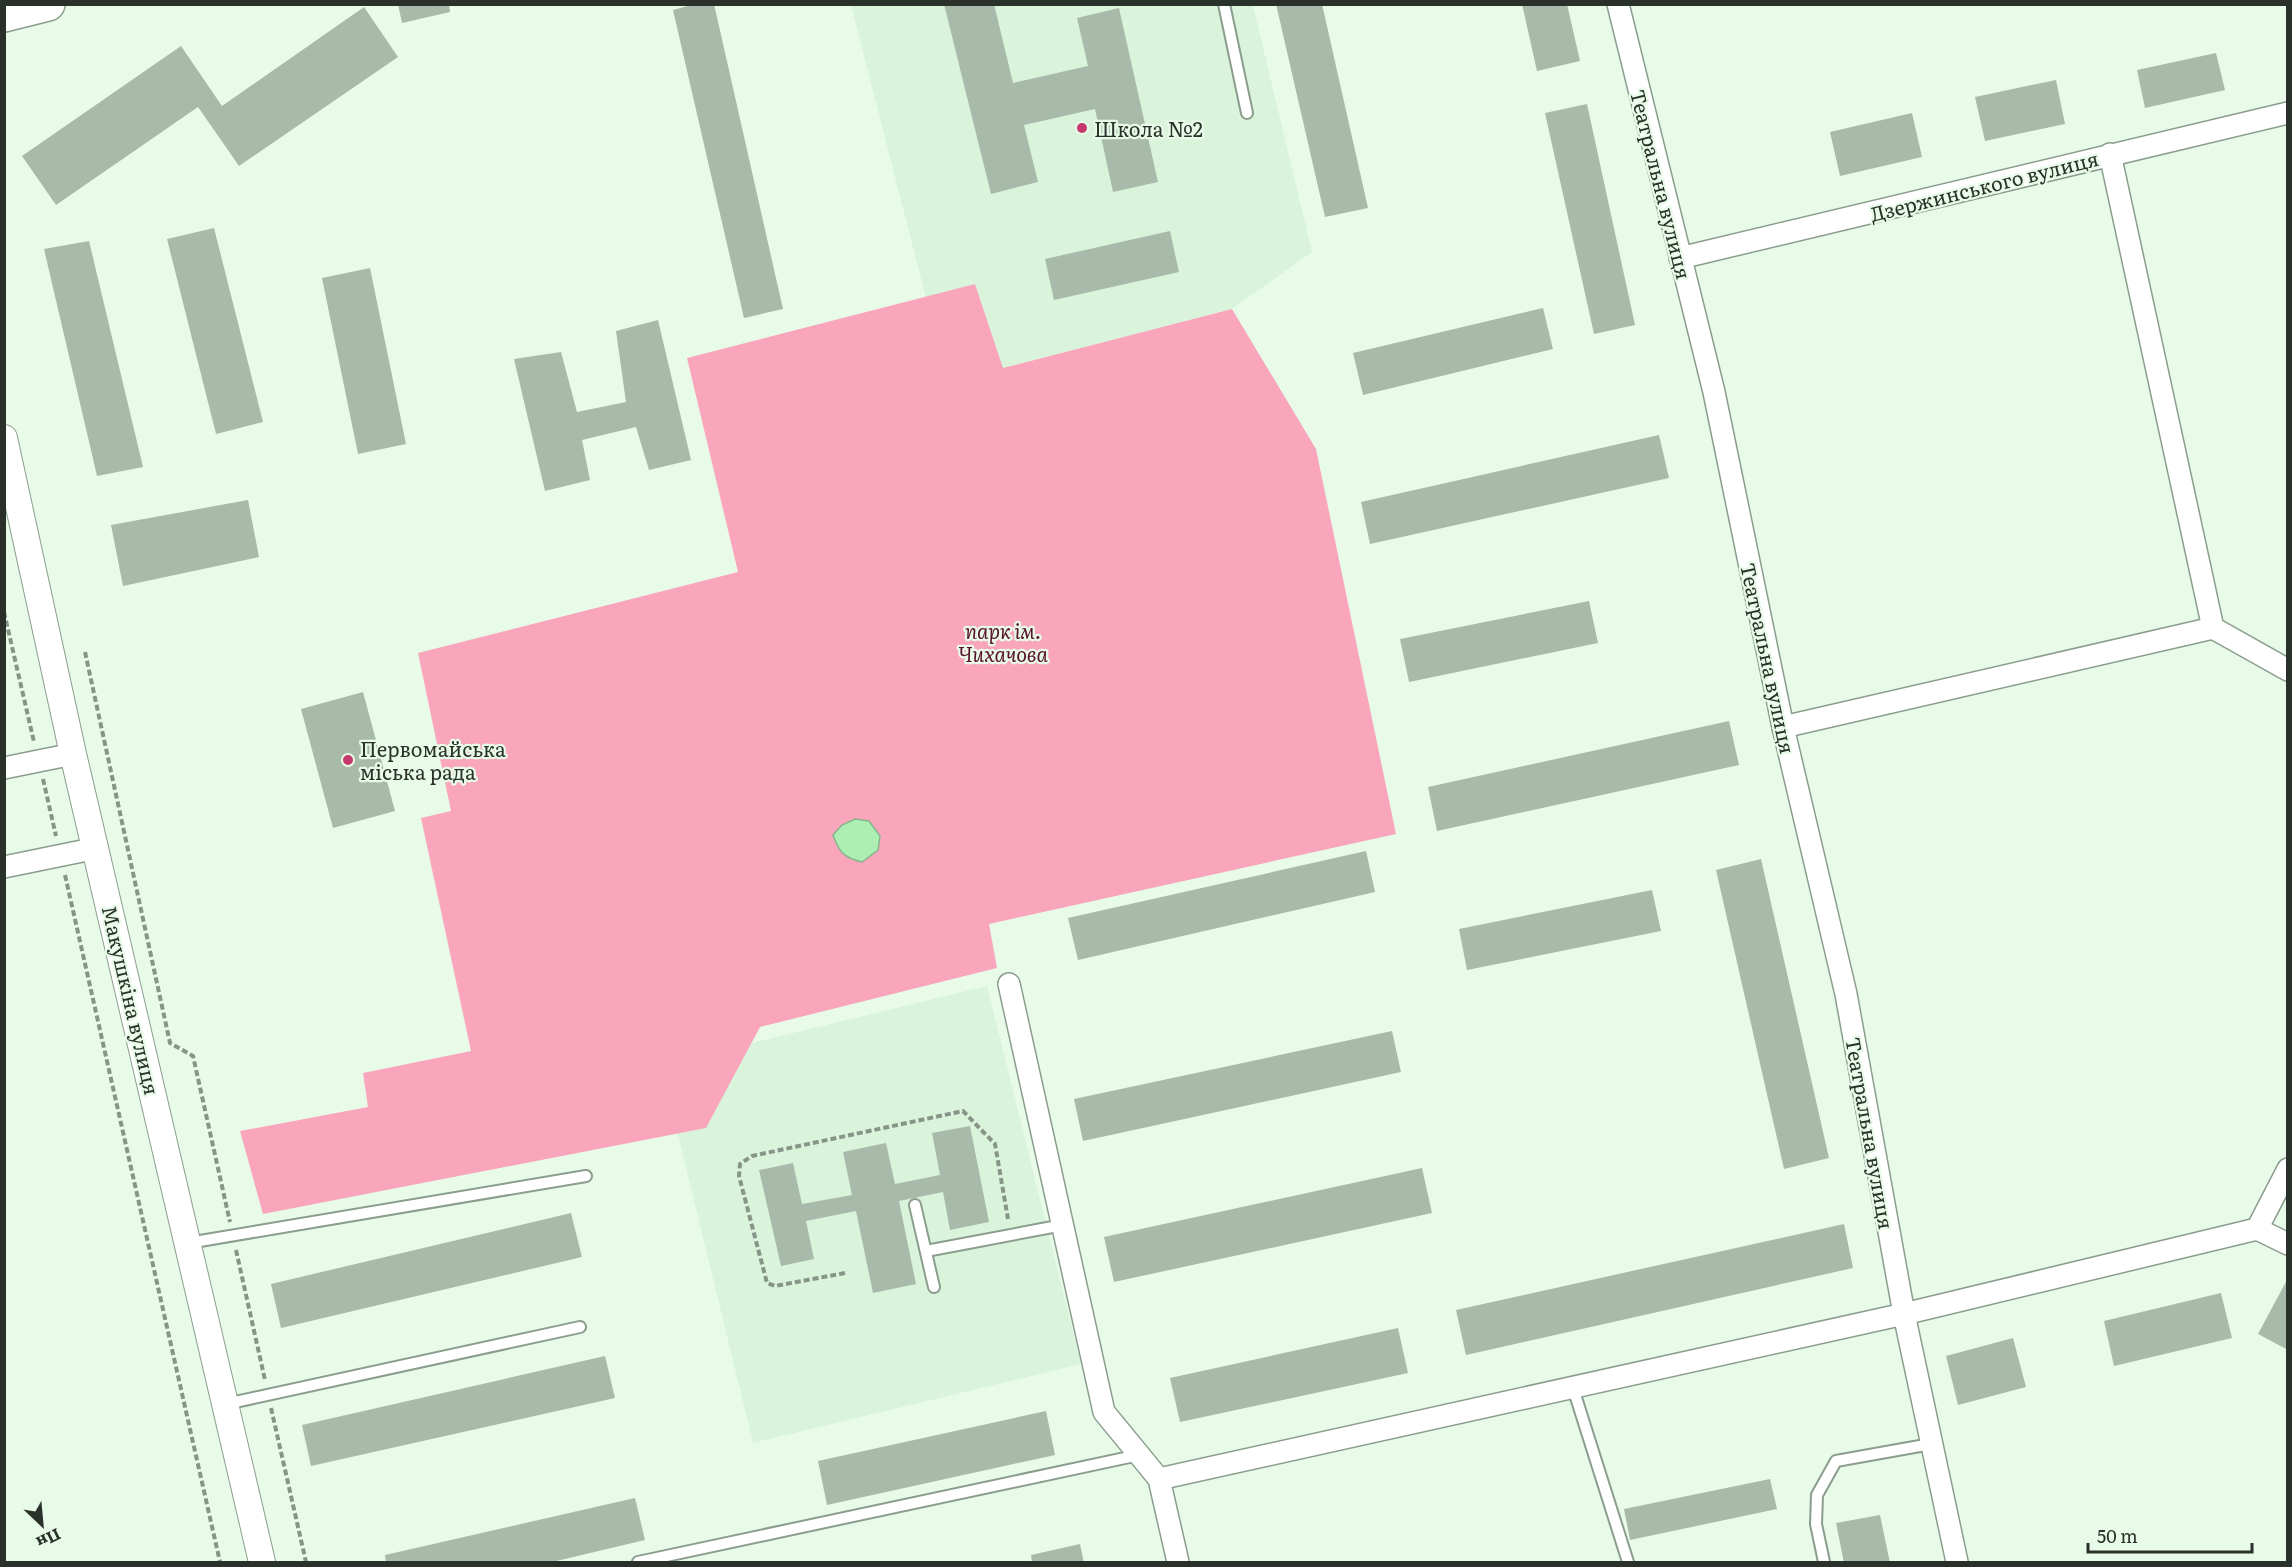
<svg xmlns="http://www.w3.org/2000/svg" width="2292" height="1567" font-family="Literata,serif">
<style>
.built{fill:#daf4dc}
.green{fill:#f9a6bc}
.water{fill:#adeeb3;stroke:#86b58a;stroke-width:1.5}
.building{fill:#a8baa9}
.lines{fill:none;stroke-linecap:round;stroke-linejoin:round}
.service-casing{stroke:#8b9d8d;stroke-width:14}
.minor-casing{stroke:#8b9d8d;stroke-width:24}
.tertiary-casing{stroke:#8b9d8d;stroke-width:28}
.primary-casing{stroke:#8b9d8d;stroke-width:36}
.path{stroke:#879488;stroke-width:4;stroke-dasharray:6 3;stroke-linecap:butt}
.service{stroke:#fff;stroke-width:10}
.minor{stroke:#fff;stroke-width:21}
.tertiary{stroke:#fff;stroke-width:26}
.primary{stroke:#fff;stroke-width:33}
.poi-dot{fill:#c4386b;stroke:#e8fbe9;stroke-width:2}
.labels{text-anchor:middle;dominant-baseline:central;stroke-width:4.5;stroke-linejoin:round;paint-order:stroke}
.poi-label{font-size:20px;fill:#2a312a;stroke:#e8fbe9;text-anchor:start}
.street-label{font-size:20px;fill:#2a312a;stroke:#e8fbe9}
.park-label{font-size:20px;font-style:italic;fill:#5a112d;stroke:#e8fbe9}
</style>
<rect width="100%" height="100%" fill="#e8fbe9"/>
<g class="built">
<polygon points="851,5 1253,5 1312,252 1232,309 1003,368 975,284 926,298"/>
<polygon points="987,986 1081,1364 753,1443 661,1065"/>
</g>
<polygon class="green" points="975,284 1003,368 1232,309 1316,449 1396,834 989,924 997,968 760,1027 706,1128 263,1214 240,1131 368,1107 363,1073 471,1051 421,818 451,811 418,653 738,572 687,358"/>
<path class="water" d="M855,819L869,821L880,836L878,850L862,862C844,858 839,852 833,835L842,825Z"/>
<g class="building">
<polygon points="398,4 449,4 450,12 402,23"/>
<polygon points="695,4 714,4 783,309 744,318 673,10"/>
<polygon points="944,4 994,4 1013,83 1088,66 1077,18 1119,8 1158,182 1113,192 1095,109 1024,125 1038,182 991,194"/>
<polygon points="1276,4 1322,4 1368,208 1325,217"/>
<polygon points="1522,4 1567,4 1580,61 1537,71"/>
<polygon points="364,7 398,57 239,166 198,107 56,205 22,156 181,46 222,106"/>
<polygon points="2216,53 2225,90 2145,108 2137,70"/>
<polygon points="2056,80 2065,124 1985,141 1975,97"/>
<polygon points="1587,104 1635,325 1594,334 1545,113"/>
<polygon points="1912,113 1922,157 1840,176 1830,132"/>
<polygon points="214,228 263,422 216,434 167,239"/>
<polygon points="1170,231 1179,272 1054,300 1045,259"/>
<polygon points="89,241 143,467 97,476 44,249"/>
<polygon points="370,268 406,444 358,454 322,278"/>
<polygon points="1543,308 1553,349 1363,395 1353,353"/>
<polygon points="658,320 691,460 649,470 636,427 582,440 590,480 545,491 514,359 561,352 577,412 626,402 616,331"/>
<polygon points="1659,435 1669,478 1370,544 1361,502"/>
<polygon points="248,500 259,557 123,586 111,525"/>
<polygon points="1589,601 1598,643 1409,682 1400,639"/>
<polygon points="363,692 395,811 333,828 301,709"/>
<polygon points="1729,721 1739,765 1437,831 1428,787"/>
<polygon points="1366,851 1375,892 1078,960 1068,918"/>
<polygon points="1761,859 1829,1158 1784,1169 1716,870"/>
<polygon points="1652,890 1661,931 1467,970 1459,929"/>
<polygon points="1392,1031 1401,1072 1083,1141 1074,1099"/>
<polygon points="970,1126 989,1222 950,1230 943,1192 899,1201 916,1284 873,1293 856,1211 806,1221 814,1259 781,1266 759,1170 793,1163 802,1204 852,1195 843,1152 886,1143 895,1184 940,1175 932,1133"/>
<polygon points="1422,1168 1432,1213 1114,1282 1104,1237"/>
<polygon points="571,1213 582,1257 281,1328 271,1284"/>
<polygon points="1844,1224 1853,1268 1466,1355 1456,1310"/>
<polygon points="2288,1278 2288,1350 2258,1334"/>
<polygon points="2221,1293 2232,1338 2114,1366 2104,1321"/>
<polygon points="1398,1328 1408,1373 1180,1422 1170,1378"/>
<polygon points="2013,1338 2026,1387 1958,1405 1946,1356"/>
<polygon points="605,1356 615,1398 311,1466 302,1425"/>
<polygon points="1046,1411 1055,1455 827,1505 818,1461"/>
<polygon points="1770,1479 1777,1509 1630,1540 1624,1509"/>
<polygon points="635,1498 645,1540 548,1563 386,1563 385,1555"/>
<polygon points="1880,1515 1890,1563 1844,1563 1836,1523"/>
<polygon points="1080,1544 1084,1563 1032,1563 1031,1555"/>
</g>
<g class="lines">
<defs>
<g id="service">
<polyline points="1224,4 1247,113"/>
<polyline points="915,1205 934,1287"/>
<polyline points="188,1243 586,1176"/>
<polyline points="926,1251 1063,1225"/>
<polyline points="1573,1388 1628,1562"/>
<polyline points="226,1404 580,1327"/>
<polyline points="638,1562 1139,1455"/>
<polyline points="1824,1562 1816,1524 1817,1495 1836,1461 1931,1444"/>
</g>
<g id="minor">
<polyline points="1618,4 1714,392 1783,727 1846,994 1904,1314 1957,1562"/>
<polyline points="2110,154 2213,628 2288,670"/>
<polyline points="1680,258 2288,113"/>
<polyline points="1783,727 2213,628"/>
<polyline points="4,768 73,754"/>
<polyline points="4,867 97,848"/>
<polyline points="1009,984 1104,1412 1159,1479 1178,1562"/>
<polyline points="2257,1229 2288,1169"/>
<polyline points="1159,1479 1904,1314 2257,1229 2288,1244"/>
</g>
<polyline id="tertiary" points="4,438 73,754 262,1562"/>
<polyline id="primary" points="4,15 48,4"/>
</defs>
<use href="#service" class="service-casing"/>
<use href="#minor" class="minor-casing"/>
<use href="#tertiary" class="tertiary-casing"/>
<use href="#primary" class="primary-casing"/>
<g class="path">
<polyline points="4,612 34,742"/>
<polyline points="85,652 170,1043 193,1056 230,1222"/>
<polyline points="43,779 56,836"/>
<polyline points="65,875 220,1562"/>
<polyline points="236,1250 265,1380"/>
<polyline points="845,1273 775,1286 767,1283 739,1176 740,1164 752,1156 963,1111 995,1144 1008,1219"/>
<polyline points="271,1408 306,1562"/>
</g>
<use href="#service" class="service"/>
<use href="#minor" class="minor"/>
<use href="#tertiary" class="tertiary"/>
<use href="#primary" class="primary"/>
</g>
<g class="poi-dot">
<circle cx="1082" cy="128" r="6"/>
<circle cx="348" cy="760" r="6"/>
</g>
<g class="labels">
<g class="poi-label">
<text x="1094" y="128">Школа №2</text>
<text x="360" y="748">Первомайська<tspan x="360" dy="23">міська рада</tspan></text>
</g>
<g class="street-label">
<text transform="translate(1662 184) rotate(76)">Театральна вулиця</text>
<text transform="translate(1984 185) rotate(-14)">Дзержинського вулиця</text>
<text transform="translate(1769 658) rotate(78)">Театральна вулиця</text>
<text transform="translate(132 1000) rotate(77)">Макушкіна вулиця</text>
<text transform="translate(1871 1133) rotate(80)">Театральна вулиця</text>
</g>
<g class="park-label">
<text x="1003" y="630">парк ім.<tspan x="1003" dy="23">Чихачова</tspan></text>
</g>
</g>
<rect width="2292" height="1567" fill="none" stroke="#2a312a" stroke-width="12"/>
<g transform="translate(42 1525) rotate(154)" stroke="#e8fbe9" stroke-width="4.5" paint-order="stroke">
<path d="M0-4.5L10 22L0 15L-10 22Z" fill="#2a312a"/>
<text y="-9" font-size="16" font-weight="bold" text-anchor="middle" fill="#2a312a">Пн</text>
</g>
<path d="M2088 1543v9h164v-9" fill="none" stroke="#2a312a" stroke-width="3"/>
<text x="2097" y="1543" font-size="18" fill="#2a312a" stroke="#e8fbe9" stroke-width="4.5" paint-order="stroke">50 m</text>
</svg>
